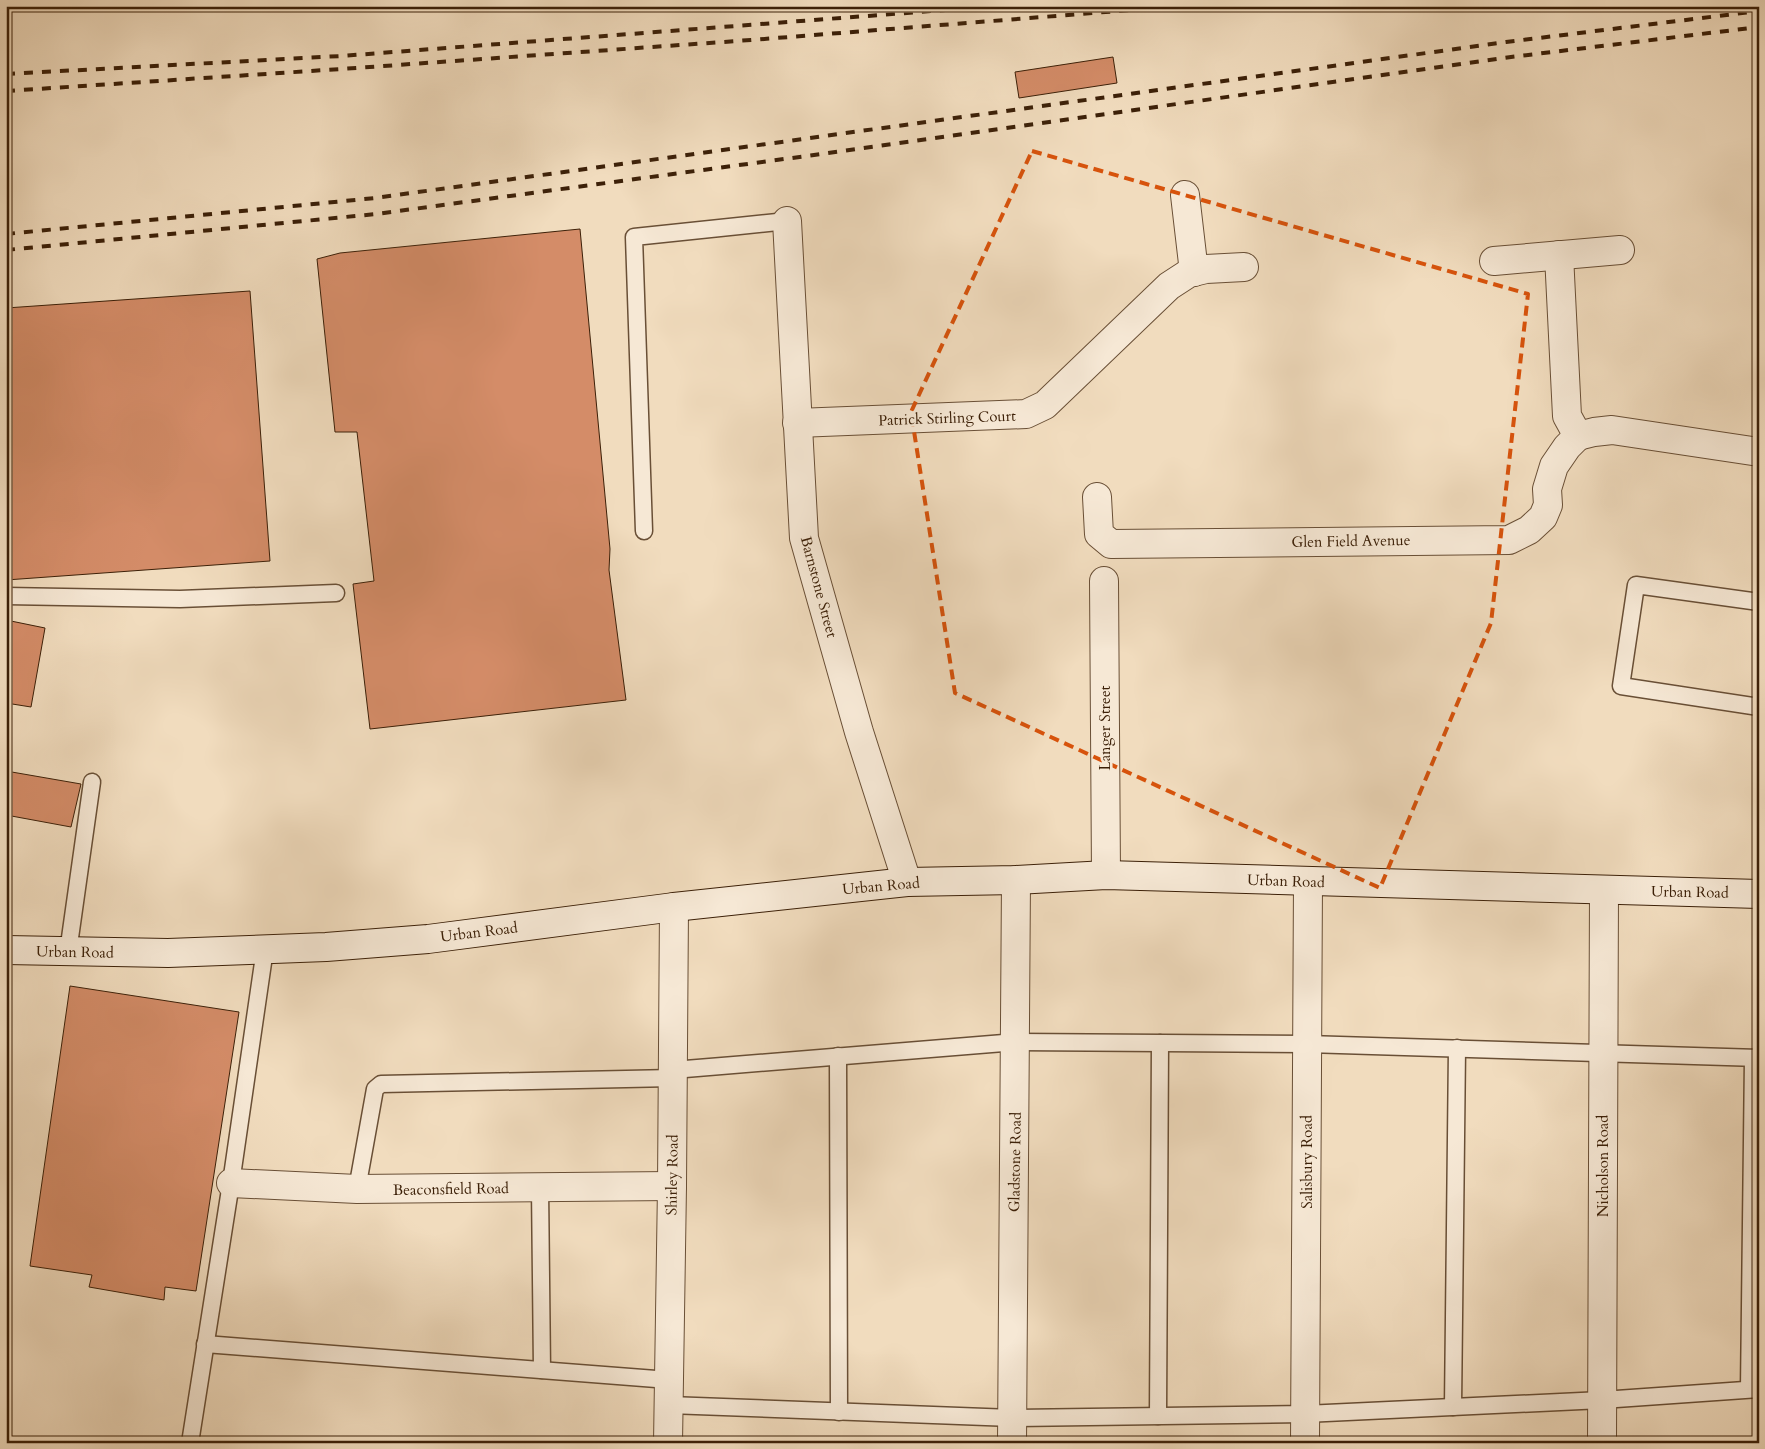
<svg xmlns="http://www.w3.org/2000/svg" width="1765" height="1449" font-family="Cardo,serif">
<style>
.building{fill:#d48c68;stroke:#3c2008}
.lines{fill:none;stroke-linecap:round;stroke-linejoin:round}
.lane-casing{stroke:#694f36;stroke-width:19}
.street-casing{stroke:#694f36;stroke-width:30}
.secondary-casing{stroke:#3c2008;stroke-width:30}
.lane{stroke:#f6e8d5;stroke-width:16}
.street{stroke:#f6e8d5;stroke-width:28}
.secondary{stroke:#f6e8d5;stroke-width:28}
.rail{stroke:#3c2008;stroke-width:4;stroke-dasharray:9 9;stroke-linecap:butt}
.marked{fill:none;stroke:#d7530c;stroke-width:4;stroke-dasharray:10 6;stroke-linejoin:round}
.labels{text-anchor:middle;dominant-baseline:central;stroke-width:5;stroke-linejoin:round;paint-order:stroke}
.street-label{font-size:15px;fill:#3c2008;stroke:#f6e8d5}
</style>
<rect width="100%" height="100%" fill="#f1dcbe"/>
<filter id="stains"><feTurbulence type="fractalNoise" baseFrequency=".004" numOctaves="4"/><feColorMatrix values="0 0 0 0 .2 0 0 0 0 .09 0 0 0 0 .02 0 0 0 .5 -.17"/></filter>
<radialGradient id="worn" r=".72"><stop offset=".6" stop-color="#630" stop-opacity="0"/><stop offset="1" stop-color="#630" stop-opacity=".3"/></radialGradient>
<g class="building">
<polygon points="1113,57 1117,83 1019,98 1015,72"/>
<polygon points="580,229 610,549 609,570 626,700 370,729 353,584 374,581 357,432 335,432 317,259 340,253"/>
<polygon points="250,291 270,561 6,580 6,308"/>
<polygon points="6,620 45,628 31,707 6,703"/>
<polygon points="6,771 81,784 71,827 6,815"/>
<polygon points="70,986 239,1012 196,1291 165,1287 164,1300 89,1287 92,1275 30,1266"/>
</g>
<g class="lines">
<defs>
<g id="lane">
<polyline points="644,531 634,237 787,221"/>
<polyline points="6,596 180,599 336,593"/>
<polyline points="1759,602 1636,585 1621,686 1759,707"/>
<polyline points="68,952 92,782"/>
<polyline points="838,1056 839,1412"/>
<polyline points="673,1070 1016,1042 1307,1044 1759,1058"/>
<polyline points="540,1187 542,1370"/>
<polyline points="357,1189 375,1089 381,1084 673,1078"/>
<polyline points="205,1344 669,1380"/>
<polyline points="1749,1389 1753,1058"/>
<polyline points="669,1405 1012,1418 1305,1414 1602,1400 1759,1389"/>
<polyline points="1453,1407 1457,1048"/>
<polyline points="1158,1416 1160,1043"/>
<polyline points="190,1443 231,1183 265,949"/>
</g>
<g id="street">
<polyline points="1185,195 1194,272"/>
<polyline points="787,221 804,538 859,732 907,882"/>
<polyline points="1494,261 1620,250"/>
<polyline points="797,423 1026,414 1045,405 1169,286 1189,273 1206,269 1244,267"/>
<polyline points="1578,436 1594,432 1612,430 1759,452"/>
<polyline points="1097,497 1099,534 1111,544 1509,540 1529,530 1543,517 1548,505 1547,489 1554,466 1567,447 1578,436 1567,416 1559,255"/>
<polyline points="1104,581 1106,875"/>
<polyline points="231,1183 357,1189 672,1186"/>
<polyline points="668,1443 672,1186 674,907"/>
<polyline points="1012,1443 1016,880"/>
<polyline points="1305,1443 1308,882"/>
<polyline points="1602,1443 1604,890"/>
</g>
<polyline id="secondary" points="6,950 168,953 326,947 428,939 674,907 907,882 1016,880 1106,875 1759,894"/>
</defs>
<use href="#lane" class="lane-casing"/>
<use href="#street" class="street-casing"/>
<use href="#secondary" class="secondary-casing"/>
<use href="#lane" class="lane"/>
<use href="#street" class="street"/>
<use href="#secondary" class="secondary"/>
<g class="rail">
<polyline points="6,74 341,56 998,6"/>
<polyline points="6,91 341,69 751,40 1182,6"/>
<polyline points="6,234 375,198 1506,42 1759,11"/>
<polyline points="6,250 376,214 814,155 1511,57 1759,27"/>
</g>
</g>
<path class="marked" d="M1032,151L1528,294L1491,623L1380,888L955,693L911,412Z"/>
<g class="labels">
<g class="street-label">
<text transform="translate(947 418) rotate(-2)">Patrick Stirling Court</text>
<text transform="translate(1351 541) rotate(-1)">Glen Field Avenue</text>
<text transform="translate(819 587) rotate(75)">Barnstone Street</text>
<text transform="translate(1105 728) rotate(-90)">Langer Street</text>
<text transform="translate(1286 881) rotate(2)">Urban Road</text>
<text transform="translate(881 886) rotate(-5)">Urban Road</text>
<text transform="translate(1690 892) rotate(1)">Urban Road</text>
<text transform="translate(479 932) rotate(-7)">Urban Road</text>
<text transform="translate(75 952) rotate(1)">Urban Road</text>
<text transform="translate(1015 1162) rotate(-89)">Gladstone Road</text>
<text transform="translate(1307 1162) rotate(-90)">Salisbury Road</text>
<text transform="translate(1603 1166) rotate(-90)">Nicholson Road</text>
<text transform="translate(672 1175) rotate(-89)">Shirley Road</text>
<text transform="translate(451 1189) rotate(-1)">Beaconsfield Road</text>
</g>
</g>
<rect width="1765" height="1449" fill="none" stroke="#f1dcbe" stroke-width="25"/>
<rect x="8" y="8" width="1750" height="1434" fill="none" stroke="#3c2008" stroke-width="2.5"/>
<rect x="12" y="12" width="1740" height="1424" fill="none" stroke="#3c2008"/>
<rect width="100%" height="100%" filter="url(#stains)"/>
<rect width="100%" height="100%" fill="url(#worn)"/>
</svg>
